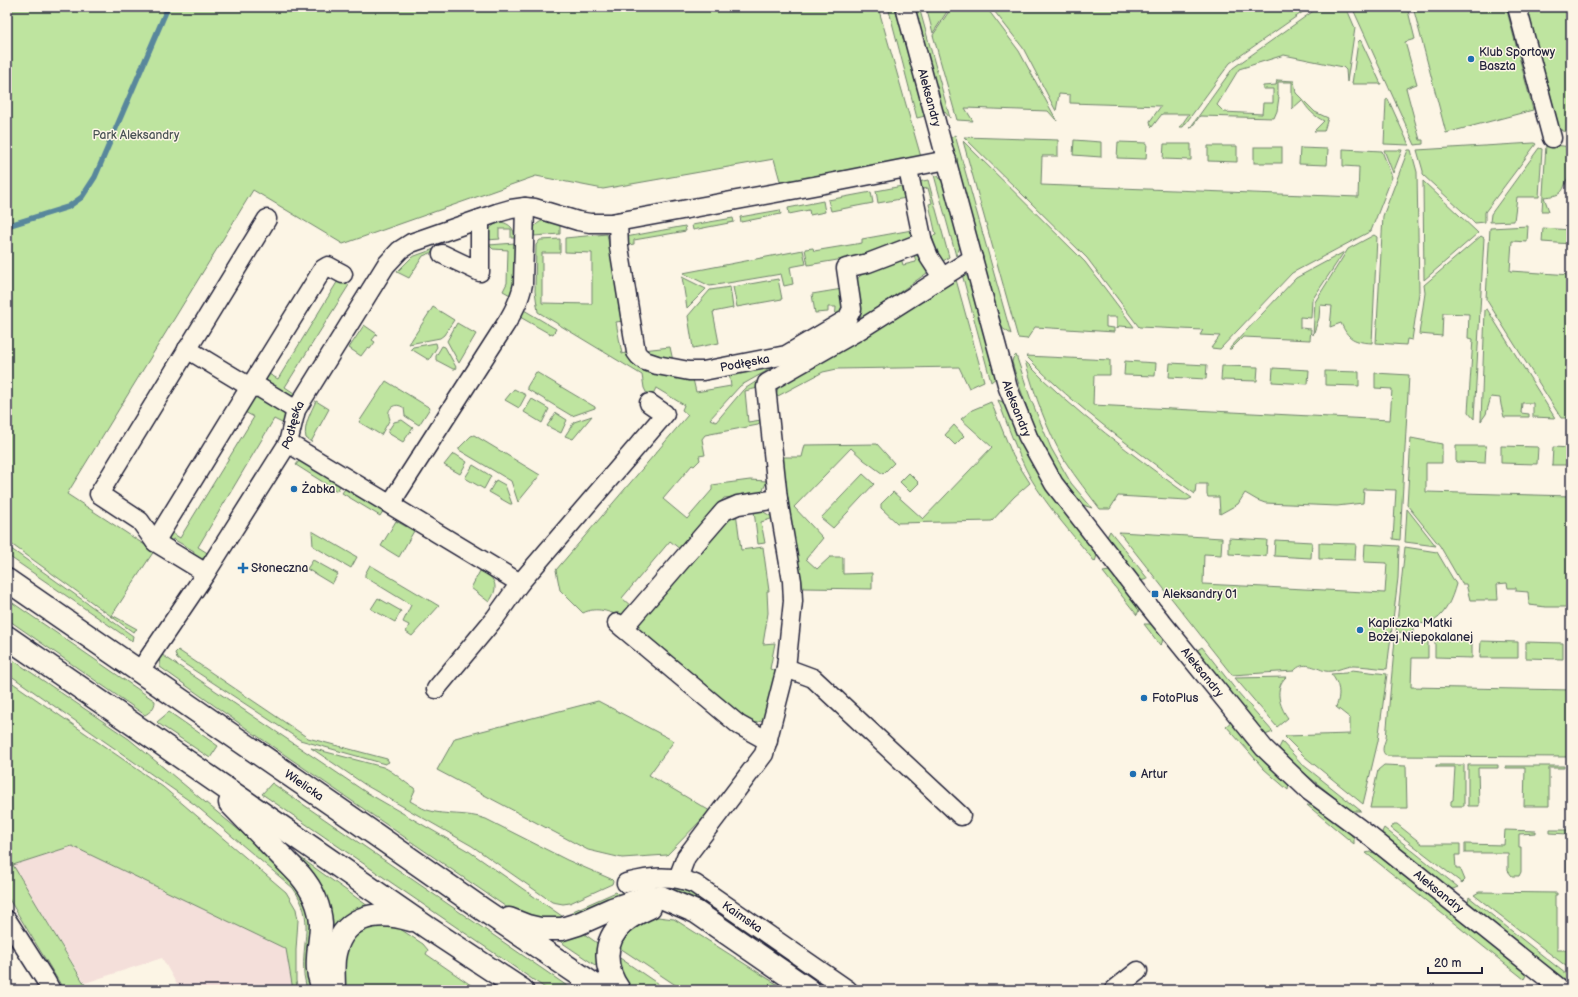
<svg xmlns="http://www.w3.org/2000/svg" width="1578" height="997" font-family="'Balsamiq Sans',sans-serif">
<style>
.built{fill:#f4dfda}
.green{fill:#bee49f;stroke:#70836d}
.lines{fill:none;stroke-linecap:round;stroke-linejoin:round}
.stream{stroke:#59879c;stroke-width:5.5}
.street-casing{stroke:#22223b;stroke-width:21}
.primary-casing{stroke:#22223b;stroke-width:25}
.street{stroke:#fcf5e5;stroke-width:18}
.primary{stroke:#fcf5e5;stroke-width:22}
.poi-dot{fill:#1f6fb2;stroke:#fcf5e5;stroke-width:1.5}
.labels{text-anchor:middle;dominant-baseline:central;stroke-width:3;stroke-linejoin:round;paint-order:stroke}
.poi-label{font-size:12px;fill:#22223b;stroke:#fcf5e5;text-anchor:start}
.street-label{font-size:12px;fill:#22223b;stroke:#fcf5e5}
.park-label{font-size:12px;fill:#495254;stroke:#fcf5e5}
</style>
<rect width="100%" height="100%" fill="#fcf5e5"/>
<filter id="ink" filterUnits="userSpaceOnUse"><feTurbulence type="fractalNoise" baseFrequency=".025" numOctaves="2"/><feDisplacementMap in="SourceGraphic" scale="8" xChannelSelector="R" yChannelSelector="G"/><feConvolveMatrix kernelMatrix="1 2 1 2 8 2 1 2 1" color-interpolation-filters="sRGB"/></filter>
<g filter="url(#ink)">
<polygon class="built" points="72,846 286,949 293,990 180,990 162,958 85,983 13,865"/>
<g class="green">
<polygon points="8,7 878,7 921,157 782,188 774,159 603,189 536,176 343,244 253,190 67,494 154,551 112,615 137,629 133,632 7,541"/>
<polygon points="888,7 895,7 925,116 917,118"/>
<polygon points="912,7 919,7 950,118 944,111 939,103"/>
<polygon points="926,7 950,7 933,33"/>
<polygon points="952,7 986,7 1019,51 1057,121 1048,111 965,108 973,121 957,120 933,35"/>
<polygon points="991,7 1310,7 1230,63 1183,127 1180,127 1189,114 1162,114 1152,127 1151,126 1150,121 1161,106 1070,103 1070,95 1059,94 1056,111 1023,48"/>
<path d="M1319,7H1346L1355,28L1347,82L1346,70L1343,67L1284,55L1239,69L1217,105L1224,112L1262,114L1263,103H1273V89H1263V86L1276,85L1277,80L1294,81L1296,93L1315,112L1328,118L1324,131H1314L1324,121C1314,116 1308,110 1302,100L1292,109V82H1278V96L1279,97L1277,111L1274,118L1200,116L1191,128H1190L1233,68Z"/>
<polygon points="1352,7 1407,7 1415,39 1405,42 1417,84 1406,88 1420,140 1423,140 1423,144 1415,145"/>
<polygon points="1413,7 1506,7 1533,110 1446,133"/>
<polygon points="1526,7 1571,7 1571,132 1562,131 1556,122"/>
<polygon points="1360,40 1361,41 1381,84 1352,84 1358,42"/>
<polygon points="1388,99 1409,145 1384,144 1386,100"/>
<polygon points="955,135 1011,334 1002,328 949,139"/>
<polygon points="964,137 1058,140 1058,156 1042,156 1041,185 1358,197 1359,167 1343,166 1343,149 1382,151 1392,177 1371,231 1292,273 1220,349 1211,348 1220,336 1200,335 1203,330 1139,327 1087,258"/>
<polygon points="1074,140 1101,142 1101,157 1073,155"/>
<polygon points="963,141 1085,262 1134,327 1119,326 1117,329 1117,317 1106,317 1106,327 1114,328 1114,332 1035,327 1027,339 1018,338"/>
<polygon points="1118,142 1147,143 1146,159 1117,158"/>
<polygon points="1534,143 1536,144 1485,212 1485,222 1475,223 1423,175 1423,171 1417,150"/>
<polygon points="1164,144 1191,144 1191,160 1163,159"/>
<path d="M1546,144L1571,147V179H1567C1562,195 1560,195 1544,197L1549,211H1542Z"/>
<polygon points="1208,146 1237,146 1237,162 1208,161"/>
<rect x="1254" y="147" width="28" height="16"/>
<polygon points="1300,148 1328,149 1327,165 1299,164"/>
<polygon points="1539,148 1542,149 1539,197 1517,197 1514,221 1490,222 1491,214"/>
<polygon points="1384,150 1402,150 1393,173"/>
<polygon points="1408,150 1411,150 1417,172 1419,293 1412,340 1407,339 1406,345 1376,343 1383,216"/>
<polygon points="934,175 938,176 945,186 960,239 960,247 956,256"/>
<polygon points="928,180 949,257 942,262 938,260 930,237 936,235 929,204 932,203 928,188 919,190 918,182"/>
<polygon points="1423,181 1478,233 1424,280"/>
<polygon points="902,186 904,189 906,198 878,203 876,191"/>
<polygon points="871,192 873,203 831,211 828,200"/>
<polygon points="823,201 825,212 810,215 809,210 789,214 788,208"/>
<polygon points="780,210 781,214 741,222 740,217"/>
<polygon points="733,218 734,222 693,230 692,225"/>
<path d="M544,220H550L560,224V234L534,236C534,227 533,225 544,220Z"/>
<path d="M501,222C510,224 514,228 515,238H511V229H499V237L500,239L487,240C487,230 491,225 501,222Z"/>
<polygon points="685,226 686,231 634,240 634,244 624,246 626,237"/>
<polygon points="1528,226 1527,242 1512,241 1510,271 1571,275 1571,418 1561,418 1486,299 1490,228"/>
<polygon points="1543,228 1571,230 1571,244 1542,242"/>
<polygon points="912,230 912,234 910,237 867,255 808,265 805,249 813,248 814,251 862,243 862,239"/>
<path d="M607,234L623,321L616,322L622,354L629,352L693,379L696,392L731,386L729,373L779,364L740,386L710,419L716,422L743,390L757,381L758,388L745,391L748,422L761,420L758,425L705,435L702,439L705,455L699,456L700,460L694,466L692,465L663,499L687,519L712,490V485L750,480L767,481L762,492L751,495L724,498L681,550L670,541L622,598L632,607L623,617C609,612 597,606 583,613L560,590L556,570L688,415L682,410L684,405L656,388L650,400L644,388L642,375L538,312L535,291L536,245L540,240L560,239V253H542V303L592,304V253L565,252V238Z"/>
<path d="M1374,235L1377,237L1372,343C1354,342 1348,339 1341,323L1330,327L1332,306L1320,305L1319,318L1313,335L1315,302L1348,249Z"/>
<polygon points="1481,236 1484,238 1474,419 1468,412 1473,339 1468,338 1469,314 1443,313 1442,336 1419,334 1425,293 1424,285"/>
<polygon points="515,243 515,284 512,296 503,291 507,283 508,250 493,249 489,245"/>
<polygon points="437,248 438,250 423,256 409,278 397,272 412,257"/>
<polygon points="803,250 806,264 790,267 793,284 784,286 781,274 710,286 683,273"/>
<polygon points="1344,252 1312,300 1311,318 1300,317 1300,328 1311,329 1310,340 1243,337 1231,349 1229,349 1296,278"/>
<path d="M914,254C921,257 927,265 927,273L867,315L847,326L861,316C859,308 854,289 856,282C859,270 890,262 901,258L903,265L916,262Z"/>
<polygon points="962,274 969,277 997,377 991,382"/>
<polygon points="955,276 984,381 969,388 959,367 837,369 823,372 776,397 778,387"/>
<polygon points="682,277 706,289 687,308"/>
<polygon points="339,279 349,285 285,387 297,395 289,396 267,383 266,379 267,373 278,379"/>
<polygon points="778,279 782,299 737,307 733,287"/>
<polygon points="730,287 733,308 713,312 719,343 693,348 688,316 710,290"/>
<path d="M842,289C844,304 846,309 835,321L836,307H828V312L815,313L812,294Z"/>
<polygon points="433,307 454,320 444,335 440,338 409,344"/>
<polygon points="1487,309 1555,418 1533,417 1533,403 1522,403 1521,413 1529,414 1529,417 1504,417 1501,405 1500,398 1491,397 1486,414 1481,421 1485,310"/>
<polygon points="524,310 556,329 553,334 551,333 550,334 520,317"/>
<polygon points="457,323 476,334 459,363 447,341"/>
<polygon points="364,325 377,334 372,340 375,342 370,349 367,348 361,356 349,348"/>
<polygon points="436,343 437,347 429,360 411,349 413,347"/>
<polygon points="442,346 445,347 456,367 455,369 453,369 436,360 436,356"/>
<polygon points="670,347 673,361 655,358 643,350"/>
<path d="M1016,355L1030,397L1051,448L1071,483L1092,508C1089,507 1086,506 1083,505C1052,488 1022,396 1012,362L1013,358Z"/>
<path d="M1026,356L1110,360V375H1094L1093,405L1390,420L1392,389L1375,388V373L1409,375L1400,540L1393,539L1396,490L1364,489L1363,503L1337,506L1265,503L1257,500L1245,493L1238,504L1220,514L1219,497H1208L1207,495V484H1196L1195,494C1137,451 1077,409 1026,356Z"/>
<path d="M1025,361C1075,413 1134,456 1192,498L1187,500L1118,496L1110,509H1100C1088,493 1076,478 1065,461C1047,431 1035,395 1025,361Z"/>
<polygon points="1125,361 1156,363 1155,376 1124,375"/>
<polygon points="1170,363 1207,365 1206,379 1169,377"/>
<polygon points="1222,366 1258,367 1257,381 1221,380"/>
<polygon points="1273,368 1309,370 1308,384 1272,382"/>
<polygon points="1325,371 1359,372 1359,386 1325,385"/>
<polygon points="536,372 595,407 595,408 572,416 527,389 527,387"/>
<path d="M386,381L430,408L419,425L405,416L404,408C395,401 385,409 390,419L381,435L359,422Z"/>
<polygon points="514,389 526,395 519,408 505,400"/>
<path d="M254,397C260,398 282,409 285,415C287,418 286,422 286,425L274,419L198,547L209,554C204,560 199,559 192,557L194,551L173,539L170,543L168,539L169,531L180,538L254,417L243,411Z"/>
<polygon points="532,399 549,409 542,423 524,412"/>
<path d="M998,400L1003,402L1007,405L1057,500L1097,555L1095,562C1073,535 1048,508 1030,477C1017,453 1008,426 998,400Z"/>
<path d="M316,401L329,409L311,442L306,438C303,427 311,411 316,401Z"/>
<polygon points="991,402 1013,456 1030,483 1014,497 992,521 897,523 881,508 881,504 893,492 923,519 992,447 961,419 972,410"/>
<polygon points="556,413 567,420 561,433 547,426"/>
<polygon points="592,416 573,439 565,436 574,422"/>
<polygon points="402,420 413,428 403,442 388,433 388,431 394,422"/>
<polygon points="954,425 964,436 955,445 945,435"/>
<polygon points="474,435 540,475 518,502 511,481 459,450 459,448 471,436"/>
<polygon points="1411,438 1442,444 1442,463 1426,463 1426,492 1571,496 1571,607 1546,607 1529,605 1528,592 1516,591 1516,588 1508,588 1507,583 1497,584 1498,600 1470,600 1466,584 1462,584 1440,546 1407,505"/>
<polygon points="877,444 894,463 883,474 864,460 851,448 794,507 823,538 806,559 817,569 830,557 843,557 843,574 872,573 872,589 803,588 786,497 782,457 802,457 805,445"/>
<polygon points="1456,446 1486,446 1485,463 1456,462"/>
<polygon points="1501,446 1538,447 1537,464 1501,463"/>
<polygon points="1553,447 1571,448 1571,465 1552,465"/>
<polygon points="455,454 467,462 460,474 444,465 452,455"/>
<polygon points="301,458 342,483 337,491 296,465"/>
<polygon points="473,465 491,476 484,489 465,478"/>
<polygon points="909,473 919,483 910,492 900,482"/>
<polygon points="863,474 874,484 833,528 821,518"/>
<polygon points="496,480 505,485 512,504 510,504 489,492"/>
<polygon points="347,486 385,508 380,516 342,493"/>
<polygon points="1407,509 1436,546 1405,542"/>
<polygon points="754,511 762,511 774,518 761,522 765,543 758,544"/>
<polygon points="736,512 741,550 763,547 769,591 767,591 768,613 763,644 775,643 770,669 776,671 767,713 763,720 754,724 745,722 639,630 639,622 730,516"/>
<polygon points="396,521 414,531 399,557 381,546"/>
<polygon points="312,531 357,557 351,568 313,546"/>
<polygon points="1110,531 1148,579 1140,581 1109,540 1107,537"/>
<path d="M1119,532L1222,538L1221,555L1204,554L1203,584L1385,593L1387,563L1364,562L1365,544L1399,546L1398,578L1387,669C1376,668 1364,666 1353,666C1344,666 1334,673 1325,671C1316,668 1303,660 1294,671L1232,675Z"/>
<polygon points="1229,538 1267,540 1266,556 1229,554"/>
<polygon points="1275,540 1312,542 1311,558 1274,556"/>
<polygon points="1319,543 1356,544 1355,560 1319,559"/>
<polygon points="7,546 133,636 132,641 7,555"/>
<path d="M1405,547L1437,552L1456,584C1452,598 1445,618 1429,623C1424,624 1418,623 1413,624V633L1396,632Z"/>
<polygon points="313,560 338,574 332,584 307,569"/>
<polygon points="370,565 439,606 412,636 406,632 409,625 403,622 411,605 365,577 365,574"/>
<path d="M480,571C497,578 499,588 489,602L471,588Z"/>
<polygon points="1110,571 1140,608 1137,615 1103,572"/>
<polygon points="378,598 401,611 395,622 371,609"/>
<path d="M7,599L155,701C155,708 150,712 145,715L7,619Z"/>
<polygon points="1144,624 1152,624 1163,637 1162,643 1160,645"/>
<path d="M1395,639L1428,640V658H1412L1411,687L1571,690V757L1387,756C1380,752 1384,745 1386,738Z"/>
<polygon points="1435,640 1472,641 1472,658 1435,657"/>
<polygon points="1481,641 1518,642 1518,658 1480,658"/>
<polygon points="1526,642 1563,643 1563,659 1526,658"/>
<polygon points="1202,647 1236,690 1273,732 1265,735 1196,651"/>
<polygon points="178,650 308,738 387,759 389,762 385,764 300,740 177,659 175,653"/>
<polygon points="159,654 164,656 364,791 470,852 569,921 560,923 515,913 253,733 160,667"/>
<path d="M7,656L129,739L264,851L295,879L311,906L315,990H307C306,985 305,980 304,975C301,940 316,921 293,888L194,804L7,673Z"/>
<path d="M1352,670L1387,674L1378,741L1363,804L1305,757L1285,737L1286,736L1350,734V718L1336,707C1341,695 1340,684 1331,674L1346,673Z"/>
<path d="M1286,677C1274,688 1279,706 1288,718L1277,727L1235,678Z"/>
<polygon points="7,679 163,787 286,892 296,909 298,920 296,950 296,981 298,990 293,990 286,949 72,846 13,865 88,990 64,990 7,896"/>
<polygon points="598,701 674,741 649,775 710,811 667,855 622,858 588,850 437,770 455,738"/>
<polygon points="169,712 218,746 210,758 159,724 157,722"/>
<polygon points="1232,721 1289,784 1288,790 1264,769 1226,726"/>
<polygon points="1282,742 1302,764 1361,811 1351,811 1297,767 1279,748"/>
<path d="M311,748L383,767C395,772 403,782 414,788L415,790L410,801C416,804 421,808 427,810C446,816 467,812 486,819L567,860L611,879L613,881L612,884L570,903L563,904L552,902L472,846L367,786Z"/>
<polygon points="1384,765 1406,766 1407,808 1370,808 1378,770"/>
<polygon points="1436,765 1464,765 1464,806 1451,806 1451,801 1453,800 1455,767 1436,767"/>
<polygon points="1468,765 1498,765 1498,768 1478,768 1479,806 1468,806"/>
<polygon points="1506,766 1564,766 1564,768 1549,768 1549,806 1524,806 1525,768 1506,768"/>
<polygon points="272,783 573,990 548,990 262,794"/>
<polygon points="1307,805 1316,806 1350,833 1354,839 1354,844"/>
<polygon points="1394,824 1397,824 1422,844 1460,844 1460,855 1455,855 1456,868 1460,868 1465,880 1462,883 1391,828"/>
<polygon points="1384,828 1458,887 1453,889 1449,888 1384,837 1382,832"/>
<polygon points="1505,830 1536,831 1536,833 1519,834 1519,847 1521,847 1521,872 1519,876 1512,876 1508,871 1508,853 1465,853 1465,844 1504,845"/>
<polygon points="1550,830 1571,830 1571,871 1567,871 1567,846 1568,845 1568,834 1550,833"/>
<polygon points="1370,852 1375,853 1523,971 1526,975 1524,979 1366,853"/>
<polygon points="294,853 368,906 353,911 346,917 332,938"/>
<polygon points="672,885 693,892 838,990 830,990 696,899 686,894 669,889 571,915 573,911 616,892 618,894 634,888"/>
<polygon points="1479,892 1557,893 1557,895 1555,895 1555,906 1557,907 1557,950 1571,950 1571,970 1474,895"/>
<polygon points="1469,897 1571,978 1571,985 1470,905 1468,903"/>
<polygon points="658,917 674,919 786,990 683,990 617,946 625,932 649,918"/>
<polygon points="394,925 423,944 428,950 426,954 478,990 347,990 345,983 344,948 364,926"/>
<polygon points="580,931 600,945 598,967 558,940 558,937"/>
<polygon points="614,954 667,990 628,990"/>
</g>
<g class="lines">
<polyline class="stream" points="7,226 68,207 82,197 95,177 168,7"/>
<defs>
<g id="street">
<path id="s1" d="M905,7L1008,388L1028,437L1054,484L1148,605L1264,748L1309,791L1367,834L1562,990"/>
<polyline points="1517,7 1552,138"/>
<polyline points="908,169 923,242 929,257 942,277"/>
<path id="s2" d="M618,222L619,247L636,352L639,356L645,361L657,365L689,371H703L786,355L847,319L852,309L846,268L868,263L923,242"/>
<polyline points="442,254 480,272 480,219"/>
<polyline points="187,349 250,387 323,269 328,266 343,274"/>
<polyline points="288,443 520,583 665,414 649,403"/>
<path d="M393,506L396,495L502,330C512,315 520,301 523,284L525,207"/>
<polyline points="155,542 250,387 260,388 296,410"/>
<polyline points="206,573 155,542 140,521 99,494 267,219"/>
<polyline points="617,623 739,725 768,741"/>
<polyline points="623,628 724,511 738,505 778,499"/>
<polyline points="786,668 813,678 961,816"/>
<path id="s3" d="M139,672L206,573L288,443L296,410L386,265L400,250L411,243L497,213L511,209L525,207L535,208L578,221L590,223H611L830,183L947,160"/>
<polyline points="436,689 495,618 520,583"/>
<polyline points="678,878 686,857 764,754 786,668 793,601 792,581 778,499 766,387 767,383 858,331 973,258"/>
<path id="s4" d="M626,883C650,877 671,874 695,884L848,990"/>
<polyline points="7,920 46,981 51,990"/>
<polyline points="1114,990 1138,971"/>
</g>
<g id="primary">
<path id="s5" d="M7,580L359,823L482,909L602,990"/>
<polyline points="7,637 428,928 522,990"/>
<path d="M230,803L300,875C312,889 320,905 321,924C321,945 311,973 326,990"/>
<polyline points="509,919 527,926 540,929 562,929 578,924 612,909 645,898 661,897 696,912 809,990"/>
<path d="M334,990C334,980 333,969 334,959C340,916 375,909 411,920"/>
<path d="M619,990C604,969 602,941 623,923C630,916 640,912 650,907"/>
</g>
</defs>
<use href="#street" class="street-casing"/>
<use href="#primary" class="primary-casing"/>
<use href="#street" class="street"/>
<use href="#primary" class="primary"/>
</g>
</g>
<g class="poi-dot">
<circle cx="1471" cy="59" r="4"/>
<circle cx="294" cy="489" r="4"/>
<path d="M241 562h4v4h4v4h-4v4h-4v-4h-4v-4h4z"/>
<rect x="1151" y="590" width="8" height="8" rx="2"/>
<circle cx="1360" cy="630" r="4"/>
<circle cx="1144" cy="698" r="4"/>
<circle cx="1133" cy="774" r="4"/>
</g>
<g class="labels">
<g class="poi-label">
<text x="1479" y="52">Klub Sportowy<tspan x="1479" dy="14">Baszta</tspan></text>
<text x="302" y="489">Żabka</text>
<text x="251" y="568">Słoneczna</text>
<text x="1163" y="594">Aleksandry 01</text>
<text x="1368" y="623">Kapliczka Matki<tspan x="1368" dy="14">Bożej Niepokalanej</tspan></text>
<text x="1152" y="698">FotoPlus</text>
<text x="1141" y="774">Artur</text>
</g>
<g class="street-label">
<text stroke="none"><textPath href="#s1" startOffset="94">Aleksandry</textPath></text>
<text stroke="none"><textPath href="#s2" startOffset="246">Podłęska</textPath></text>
<text stroke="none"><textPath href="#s1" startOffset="417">Aleksandry</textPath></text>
<text stroke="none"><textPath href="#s3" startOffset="292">Podłęska</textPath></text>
<text stroke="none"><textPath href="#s1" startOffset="741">Aleksandry</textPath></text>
<text stroke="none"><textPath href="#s5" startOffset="361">Wielicka</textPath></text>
<text stroke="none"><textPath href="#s1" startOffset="1065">Aleksandry</textPath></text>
<text stroke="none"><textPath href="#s4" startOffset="128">Kaimska</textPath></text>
</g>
<g class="park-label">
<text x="136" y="135">Park Aleksandry</text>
</g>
</g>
<rect width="1578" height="997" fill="none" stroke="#fcf5e5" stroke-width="24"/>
<rect x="12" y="12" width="1554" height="973" fill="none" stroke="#22223b" stroke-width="1.5" filter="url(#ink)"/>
<path d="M1428 967v6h54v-6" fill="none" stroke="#22223b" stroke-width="2"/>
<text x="1434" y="967" font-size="12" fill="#22223b" stroke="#fcf5e5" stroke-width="3" paint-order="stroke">20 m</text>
</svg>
